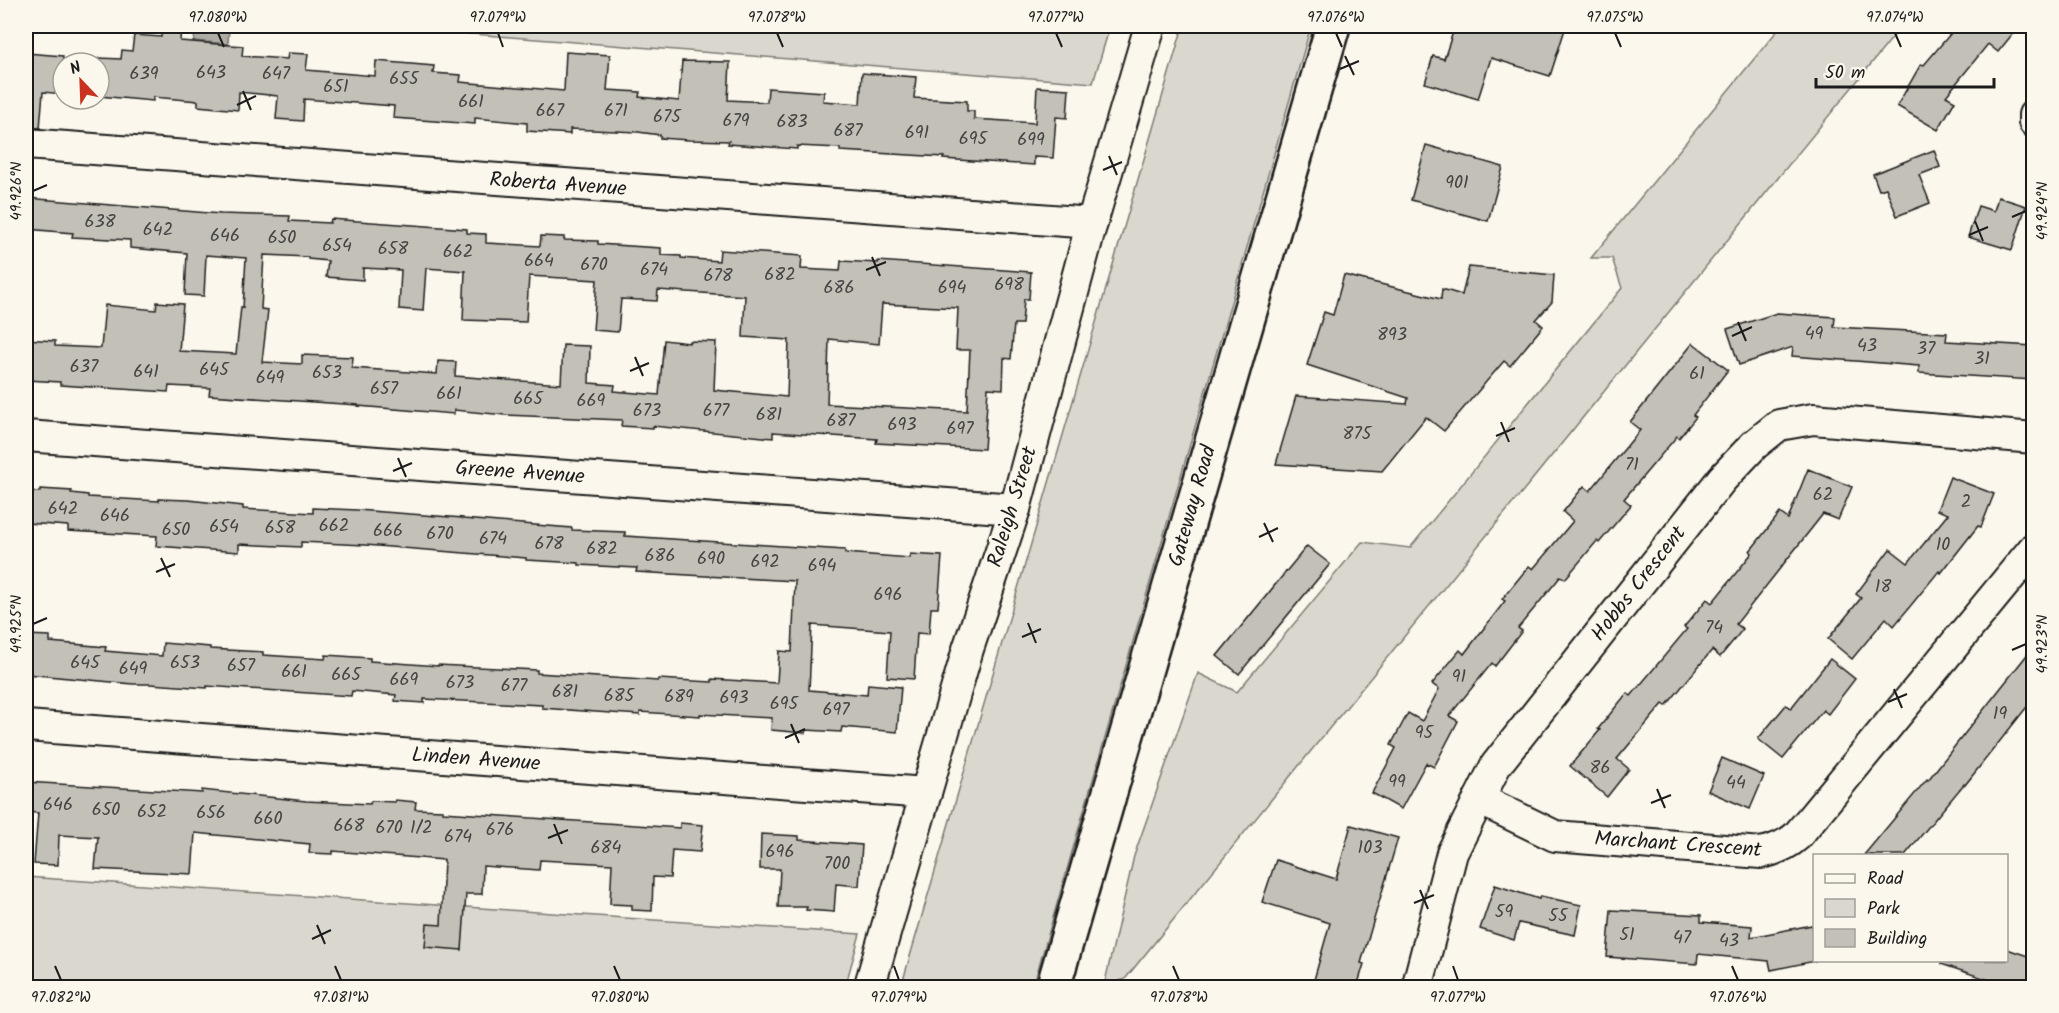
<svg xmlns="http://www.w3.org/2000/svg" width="2059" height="1013" font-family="Kalam,sans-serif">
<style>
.green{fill:#dad7ce;stroke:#7b7a75;stroke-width:1.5}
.water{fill:#afaca5;stroke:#74726e;stroke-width:1.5}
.building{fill:#c3c0b8;stroke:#1c1c1c;stroke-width:1.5;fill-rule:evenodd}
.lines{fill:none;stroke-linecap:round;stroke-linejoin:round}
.minor-casing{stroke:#1c1c1c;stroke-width:34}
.major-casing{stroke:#1c1c1c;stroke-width:38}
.minor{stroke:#fbf7ec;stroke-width:30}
.major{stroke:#fbf7ec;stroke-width:33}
.ticks{fill:none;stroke:#1c1c1c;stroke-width:2}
.labels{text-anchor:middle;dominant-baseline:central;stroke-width:6;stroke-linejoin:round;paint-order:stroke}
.number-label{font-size:18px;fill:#464543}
.street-label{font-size:21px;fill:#1c1c1c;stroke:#fbf7ec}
.neatline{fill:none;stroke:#1c1c1c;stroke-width:2}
.ticks-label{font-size:15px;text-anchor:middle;fill:#1c1c1c}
</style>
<rect width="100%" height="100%" fill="#fbf7ec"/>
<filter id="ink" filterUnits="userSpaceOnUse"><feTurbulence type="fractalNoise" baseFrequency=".0167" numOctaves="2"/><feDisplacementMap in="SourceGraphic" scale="12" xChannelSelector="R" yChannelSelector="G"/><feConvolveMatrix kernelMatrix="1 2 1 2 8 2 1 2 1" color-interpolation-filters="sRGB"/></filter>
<g filter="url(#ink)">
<g class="green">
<polygon points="371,26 1110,26 1093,83"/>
<polygon points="1183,26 1311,26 1033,987 901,987"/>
<polygon points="1781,26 1902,26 1125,979 1104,986 1134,856 1198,673 1237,692 1362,542 1410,548 1622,288 1612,258 1591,258"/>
<polygon points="26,877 860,934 845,987 26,987"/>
</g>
<polygon class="water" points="196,26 229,27 228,44 194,41"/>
<g class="building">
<polygon points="162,26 181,26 180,41 243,46 242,56 287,59 288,53 308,54 306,70 375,76 376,61 434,66 433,73 461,75 460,82 564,91 566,52 610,55 607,90 640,92 639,97 679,101 682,61 730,62 728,100 767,102 768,88 824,92 823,101 860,104 862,73 916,77 914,98 967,101 967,111 974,111 974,119 1035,123 1037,87 1069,89 1067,118 1056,117 1053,158 1034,157 1034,165 943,159 944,157 840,151 840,148 797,146 797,149 728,144 729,141 689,140 660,138 660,135 638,132 570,129 570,134 527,131 527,123 475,118 475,124 393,118 394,106 304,99 303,121 276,119 278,96 239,92 238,110 198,106 198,101 153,97 153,101 99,96 99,58 121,59 122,50 132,51 134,35 161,37"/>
<polygon points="1455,26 1566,26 1550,76 1491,58 1478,99 1425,83 1433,56 1444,59"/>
<polygon points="1957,26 2019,26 1998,52 1988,44 1946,96 1955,101 1938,130 1897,106 1921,64 1924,65"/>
<polygon points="26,53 63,56 63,94 43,92 40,128 26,127"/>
<polygon points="1426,145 1503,167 1488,221 1411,200"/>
<polygon points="1934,150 1940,167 1919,175 1930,203 1897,216 1886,188 1879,190 1873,174"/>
<polygon points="1998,197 2026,206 2012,250 1968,237 1978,206 1994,211"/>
<path d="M26,198L221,214L290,216L289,221L330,223L331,219L467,229V233L486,234V243L540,246L541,236L564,237V240L598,241V244L661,248V255L681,256V258L719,261L720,250L802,256L801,269L840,271L841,261L878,263V261L1031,272L1029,299H1024L1022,324H1014L1011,359L1004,358L1003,389L988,388L984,449L876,443L877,439L773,432V438L653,426V428L621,426L622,420L505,415L454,410V414L358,406V405L209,395L210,388L169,386L168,392L60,385V382L27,380L26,339L55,341V346L101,348L105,305L156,310L157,302L183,304L179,351L236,354L241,307L243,308L246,258L206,255L204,296L185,295L187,253L130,248V240L72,237L73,233L26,229ZM264,255L308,257V259L328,261L326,277L363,280V268L401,270L399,309L423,311L426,268L465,271L463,320L526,322L529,276L597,280L593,330L618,332L621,299L657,301L658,290L745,296L743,337L789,340L787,397L714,390L716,342L689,341V343L664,340L659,395L614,391L615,385L589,383L590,346L563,345L561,384L455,376L456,362L438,361L437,374L352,368L353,357L302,355V364L262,362L268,310L261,309ZM882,304L958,308L956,350H970L967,411L827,404L829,339L879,344Z"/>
<polygon points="1469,267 1554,275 1552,302 1536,320 1543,326 1510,366 1504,361 1444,431 1426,417 1382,471 1276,464 1296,396 1407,404 1408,398 1307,365 1324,312 1333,315 1344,275 1441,299 1442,289 1462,295"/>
<polygon points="1777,313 1835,317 1834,327 1947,333 1946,341 2034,346 2034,380 1919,373 1919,366 1792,356 1793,347 1739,365 1727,329"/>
<polygon points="1693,343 1728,370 1693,415 1696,417 1679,438 1677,436 1624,499 1631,505 1599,543 1597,541 1565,579 1561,576 1518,628 1522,631 1495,666 1492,663 1449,716 1458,721 1434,767 1426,763 1401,809 1372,793 1396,748 1391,745 1408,713 1422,721 1439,689 1432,684 1460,650 1464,654 1505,601 1502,599 1529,566 1533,569 1573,521 1563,512 1584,486 1590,491 1640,430 1630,422"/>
<polygon points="1808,469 1852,487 1838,520 1823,514 1736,624 1743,629 1720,657 1712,650 1666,706 1663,704 1617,759 1629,769 1607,797 1570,766 1600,730 1598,729 1627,693 1631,696 1687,629 1684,627 1707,599 1712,603 1752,553 1750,551 1780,513 1788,519"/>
<polygon points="1950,477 1994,494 1981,527 1978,526 1941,573 1939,571 1894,626 1886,618 1852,659 1828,639 1861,598 1856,594 1890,549 1908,563 1948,514 1937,510"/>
<polygon points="40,489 72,491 71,493 88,495 88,497 159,501 159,499 188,500 243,506 243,509 313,513 313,508 357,510 463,518 463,519 572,528 572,530 625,532 625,536 845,550 845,553 910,558 910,554 942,556 938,608 931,608 929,634 917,633 914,679 887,677 890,631 812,625 809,690 867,695 868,684 901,687 897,732 842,727 841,732 806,730 805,733 771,730 772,718 700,714 700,716 640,712 640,715 596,712 542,708 542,705 424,699 424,703 395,701 396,695 352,691 351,696 207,686 207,688 150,684 133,684 26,674 26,635 50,636 50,642 106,647 105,651 162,656 163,643 210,647 210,649 263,652 263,655 325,659 326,655 370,658 370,661 438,666 438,665 537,670 537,673 658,681 658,679 712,682 712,679 777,683 779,651 792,652 795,581 636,572 637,568 579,565 579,563 526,560 526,558 365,545 301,542 301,547 239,544 239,552 156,546 157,536 68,531 68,526 26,523 26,491 40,492"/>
<polygon points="1307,546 1330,564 1239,674 1217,656"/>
<polygon points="2034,646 2034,698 1965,785 1964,784 1905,855 1864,855 1927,779 1928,780"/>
<polygon points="1830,659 1855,679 1828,714 1823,710 1783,759 1758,739 1786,705 1791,708"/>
<polygon points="1722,758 1764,776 1750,809 1708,791"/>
<polygon points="26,782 202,793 202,790 306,801 370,804 371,801 395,802 395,800 416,802 415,809 443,810 443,812 680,828 680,823 703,825 700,852 672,850 670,878 653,877 652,911 632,910 632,905 610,904 612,864 540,860 539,870 483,866 482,894 466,894 462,950 425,947 427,924 441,925 444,860 333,851 333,854 309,853 310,844 195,833 192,874 95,869 98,837 59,835 58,865 34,864 38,813 26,812"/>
<polygon points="1351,825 1398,838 1361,963 1364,964 1357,987 1312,987 1330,923 1262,902 1276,860 1336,879"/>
<polygon points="761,834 799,836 799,840 862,845 859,886 836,884 834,912 806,910 807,907 778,907 780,869 760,869"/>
<polygon points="1495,885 1539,899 1540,896 1581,905 1575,935 1519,923 1514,940 1480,929"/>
<polygon points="1611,910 1701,915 1701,922 1752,926 1751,937 1812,925 1815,938 1815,961 1771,970 1769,961 1698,954 1697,964 1607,957"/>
<polygon points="2007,949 2034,958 2034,987 2010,987 1941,964 1941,960 2007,960"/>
</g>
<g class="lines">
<defs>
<g id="minor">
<polyline points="2034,115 2034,122"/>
<polyline points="26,144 1092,223"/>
<polyline points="26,436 1015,509"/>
<polyline points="26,726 926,793"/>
<path d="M1479,799L1555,836L1761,853C1775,850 1786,846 1797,836L2034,548"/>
<polyline points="869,988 968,649 1015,509 1089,233 1150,26"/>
<polyline points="1417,988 1452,853 1496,765 1722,479 1754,445 1779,425 1813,419 2034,438"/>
</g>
<polyline id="major" points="1053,988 1333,26"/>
</defs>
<use href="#minor" class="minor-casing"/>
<use href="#major" class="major-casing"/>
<use href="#minor" class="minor"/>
<use href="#major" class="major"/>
</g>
</g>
<path class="ticks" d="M218,33L224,47M498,33L503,47M777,33L783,47M1056,33L1062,47M1336,33L1342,47M1615,33L1621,47M1895,33L1901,47M1345,56L1354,75M1340,69L1359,61M243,91L251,110M237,105L256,96M1109,156L1117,175M1103,170L1122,162M33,191L47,185M2012,217L2026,211M1975,221L1983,241M1969,235L1988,227M872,257L880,276M866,270L886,262M1738,322L1746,341M1732,336L1752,327M635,357L643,376M630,371L649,363M1501,422L1509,442M1496,436L1515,428M398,458L406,477M393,471L412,463M1264,523L1273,542M1259,537L1278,528M161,558L170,577M156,572L175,564M1028,623L1036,643M33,624L47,618M1022,637L1041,629M2012,650L2026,644M1894,689L1902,708M1888,702L1907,694M791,724L799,743M785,738L805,729M1657,789L1665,808M1651,803L1671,795M554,824L562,844M548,838L568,830M1420,890L1428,909M1414,903L1434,895M317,925L325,944M312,939L331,930M55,966L61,980M335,966L341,980M614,966L620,980M894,966L899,980M1173,966L1179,980M1453,966L1458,980M1732,966L1738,980"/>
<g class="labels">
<g class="number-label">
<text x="211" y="73">643</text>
<text x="144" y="74">639</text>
<text x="276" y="74">647</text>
<text x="404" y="79">655</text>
<text x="336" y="87">651</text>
<text x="471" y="102">661</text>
<text x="550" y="111">667</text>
<text x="616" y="111">671</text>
<text x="667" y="117">675</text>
<text x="736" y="121">679</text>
<text x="792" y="122">683</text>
<text x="848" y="131">687</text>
<text x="917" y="133">691</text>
<text x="973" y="139">695</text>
<text x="1031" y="140">699</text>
<text x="1457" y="183">901</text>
<text x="100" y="222">638</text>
<text x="158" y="230">642</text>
<text x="225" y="236">646</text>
<text x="282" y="238">650</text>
<text x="337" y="246">654</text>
<text x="393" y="249">658</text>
<text x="458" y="252">662</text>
<text x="539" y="261">664</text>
<text x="594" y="265">670</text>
<text x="654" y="270">674</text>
<text x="780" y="275">682</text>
<text x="718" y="276">678</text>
<text x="1009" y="285">698</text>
<text x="839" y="288">686</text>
<text x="952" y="288">694</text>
<text x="1814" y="334">49</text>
<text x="1392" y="335">893</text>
<text x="1867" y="346">43</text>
<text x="1926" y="349">37</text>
<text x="1982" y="359">31</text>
<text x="84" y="367">637</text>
<text x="214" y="370">645</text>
<text x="146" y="372">641</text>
<text x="327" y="373">653</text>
<text x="1697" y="374">61</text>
<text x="270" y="378">649</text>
<text x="384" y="389">657</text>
<text x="449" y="394">661</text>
<text x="528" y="399">665</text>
<text x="591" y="401">669</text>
<text x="647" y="411">673</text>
<text x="716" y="411">677</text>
<text x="769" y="415">681</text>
<text x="841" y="421">687</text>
<text x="902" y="425">693</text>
<text x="960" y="429">697</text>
<text x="1357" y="434">875</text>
<text x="1632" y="465">71</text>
<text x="1823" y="495">62</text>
<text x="1966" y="502">2</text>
<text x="63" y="509">642</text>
<text x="115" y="516">646</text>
<text x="334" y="526">662</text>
<text x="224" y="527">654</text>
<text x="280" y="528">658</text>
<text x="176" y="530">650</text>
<text x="388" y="531">666</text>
<text x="440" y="534">670</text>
<text x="493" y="539">674</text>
<text x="549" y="544">678</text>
<text x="1943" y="545">10</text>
<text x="602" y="549">682</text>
<text x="660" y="556">686</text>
<text x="711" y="559">690</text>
<text x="765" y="562">692</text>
<text x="822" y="566">694</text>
<text x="1883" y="587">18</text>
<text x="888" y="595">696</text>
<text x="1714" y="628">74</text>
<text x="85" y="663">645</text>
<text x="185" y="663">653</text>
<text x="241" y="666">657</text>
<text x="133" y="669">649</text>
<text x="294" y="672">661</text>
<text x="346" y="675">665</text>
<text x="1459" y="677">91</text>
<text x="404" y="680">669</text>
<text x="460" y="683">673</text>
<text x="514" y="686">677</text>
<text x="565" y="692">681</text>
<text x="619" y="696">685</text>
<text x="679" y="697">689</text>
<text x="734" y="698">693</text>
<text x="784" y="704">695</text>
<text x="836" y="710">697</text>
<text x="2000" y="714">19</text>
<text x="1424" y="733">95</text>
<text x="1600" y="768">86</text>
<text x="1397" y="782">99</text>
<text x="1736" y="783">44</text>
<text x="58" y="805">646</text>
<text x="106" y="810">650</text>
<text x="152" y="812">652</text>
<text x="211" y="813">656</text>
<text x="268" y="819">660</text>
<text x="349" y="826">668</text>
<text x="404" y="828">670 1/2</text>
<text x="500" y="830">676</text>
<text x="458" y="837">674</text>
<text x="606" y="848">684</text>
<text x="1370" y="848">103</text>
<text x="780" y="852">696</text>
<text x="837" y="864">700</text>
<text x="1504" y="912">59</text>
<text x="1558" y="916">55</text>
<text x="1627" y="935">51</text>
<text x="1682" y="938">47</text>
<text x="1729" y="941">43</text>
</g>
<g class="street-label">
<text transform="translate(558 185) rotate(4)">Roberta Avenue</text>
<text transform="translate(520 473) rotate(4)">Greene Avenue</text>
<text transform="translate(1193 506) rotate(-74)">Gateway Road</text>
<text transform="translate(1013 507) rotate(-73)">Raleigh Street</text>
<text transform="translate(1639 584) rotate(-52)">Hobbs Crescent</text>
<text transform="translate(476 760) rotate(4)">Linden Avenue</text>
<text transform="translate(1678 845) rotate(4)">Marchant Crescent</text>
</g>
</g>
<rect width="2059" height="1013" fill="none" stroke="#fbf7ec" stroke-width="66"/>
<rect x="1813" y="854" width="195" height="108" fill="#fbf7ec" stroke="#a29f99" stroke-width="1.5"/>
<rect x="1825" y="874" width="30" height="9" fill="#fbf7ec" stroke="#a29f99" stroke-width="1.5"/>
<text x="1867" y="884" font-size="18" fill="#1c1c1c">Road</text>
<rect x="1825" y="899" width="30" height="18" fill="#dad7ce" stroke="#a29f99" stroke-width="1.5"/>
<text x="1867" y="914" font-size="18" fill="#1c1c1c">Park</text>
<rect x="1825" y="929" width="30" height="18" fill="#c3c0b8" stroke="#a29f99" stroke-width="1.5"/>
<text x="1867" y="944" font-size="18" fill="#1c1c1c">Building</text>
<g transform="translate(81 81) rotate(337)"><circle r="28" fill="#fbf7ec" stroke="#a29f99" stroke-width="1.5"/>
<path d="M0-4.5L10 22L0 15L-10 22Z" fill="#c8321e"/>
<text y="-9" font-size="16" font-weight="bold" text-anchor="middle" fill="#1c1c1c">N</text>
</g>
<path d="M1816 78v9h178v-9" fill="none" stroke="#1c1c1c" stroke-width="3"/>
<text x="1825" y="78" font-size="18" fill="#1c1c1c" stroke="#fbf7ec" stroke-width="4.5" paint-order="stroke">50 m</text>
<rect x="33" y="33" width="1993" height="947" class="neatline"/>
<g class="ticks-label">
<text x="218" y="22">97.080°W</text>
<text x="498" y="22">97.079°W</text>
<text x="777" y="22">97.078°W</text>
<text x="1056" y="22">97.077°W</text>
<text x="1336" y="22">97.076°W</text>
<text x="1615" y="22">97.075°W</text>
<text x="1895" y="22">97.074°W</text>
<text transform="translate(16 191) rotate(-90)" y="5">49.926°N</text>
<text transform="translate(2042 211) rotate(-90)" y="5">49.924°N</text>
<text transform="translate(16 624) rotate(-90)" y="5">49.925°N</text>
<text transform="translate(2042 644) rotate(-90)" y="5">49.923°N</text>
<text x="61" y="1002">97.082°W</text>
<text x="341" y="1002">97.081°W</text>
<text x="620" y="1002">97.080°W</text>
<text x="899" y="1002">97.079°W</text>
<text x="1179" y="1002">97.078°W</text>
<text x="1458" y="1002">97.077°W</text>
<text x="1738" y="1002">97.076°W</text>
</g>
</svg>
